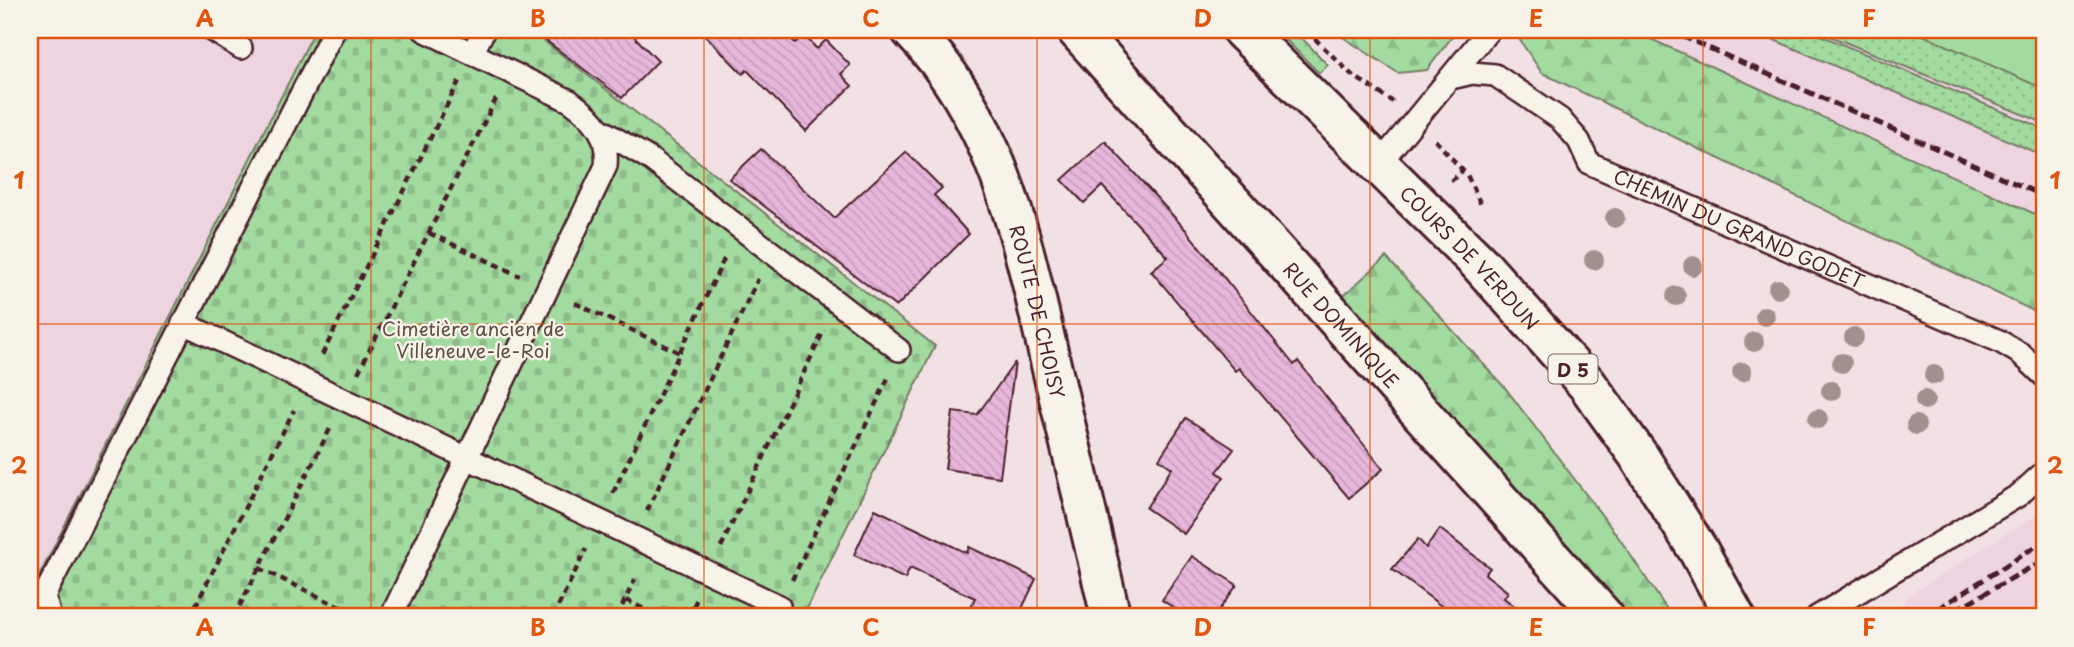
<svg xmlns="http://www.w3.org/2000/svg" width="2074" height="647" font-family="'Playpen Sans',sans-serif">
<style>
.built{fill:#eed4e1}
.grass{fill:url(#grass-dots);stroke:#767c65;stroke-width:2}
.forest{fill:url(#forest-firs);stroke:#767c65;stroke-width:2}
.cemetery{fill:url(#cemetery-stones);stroke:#767c65;stroke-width:2}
.garden{fill:#a2da9f;stroke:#767c65;stroke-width:2}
.building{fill:url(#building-back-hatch);stroke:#4a1f2b;stroke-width:2}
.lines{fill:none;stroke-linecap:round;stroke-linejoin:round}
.lane-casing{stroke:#4a1f2b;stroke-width:26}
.street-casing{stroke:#4a1f2b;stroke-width:44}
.primary-casing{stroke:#4a1f2b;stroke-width:44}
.path{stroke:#4a1f2b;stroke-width:4.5;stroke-dasharray:7 5;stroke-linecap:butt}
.lane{stroke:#f7f3e8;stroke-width:21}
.street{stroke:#f7f3e8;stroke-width:38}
.primary{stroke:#f7f3e8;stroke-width:38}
.rail{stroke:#4a1f2b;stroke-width:5;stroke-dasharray:10 5;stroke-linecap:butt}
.tree{fill:#a2908e}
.grid{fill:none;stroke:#e0560e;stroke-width:2;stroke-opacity:0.55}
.labels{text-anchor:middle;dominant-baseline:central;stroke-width:5;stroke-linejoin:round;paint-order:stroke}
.shield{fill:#f7f3e8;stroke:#7e5f64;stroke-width:2}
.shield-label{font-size:18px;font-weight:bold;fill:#4a1f2b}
.street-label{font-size:19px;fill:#4a1f2b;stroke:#f7f3e8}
.park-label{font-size:19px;fill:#604e48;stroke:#f7f3e8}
.neatline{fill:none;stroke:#e0560e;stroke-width:2.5}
.grid-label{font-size:23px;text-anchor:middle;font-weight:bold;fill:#e0560e}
</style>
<defs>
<pattern id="grass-dots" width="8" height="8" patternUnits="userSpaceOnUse" patternTransform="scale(1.75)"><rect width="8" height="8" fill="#a2da9f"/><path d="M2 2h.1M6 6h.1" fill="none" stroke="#8dbb89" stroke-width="1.8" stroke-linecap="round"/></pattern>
<pattern id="forest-firs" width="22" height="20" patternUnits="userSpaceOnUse" patternTransform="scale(1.75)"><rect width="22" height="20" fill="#a2da9f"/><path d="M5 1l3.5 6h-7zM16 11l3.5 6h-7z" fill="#8dbb89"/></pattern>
<pattern id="cemetery-stones" width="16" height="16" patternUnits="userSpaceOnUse" patternTransform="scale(1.75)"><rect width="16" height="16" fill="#a2da9f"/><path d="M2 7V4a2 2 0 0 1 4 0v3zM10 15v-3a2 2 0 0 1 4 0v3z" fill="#8dbb89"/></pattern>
<pattern id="building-back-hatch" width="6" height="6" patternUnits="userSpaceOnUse" patternTransform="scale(1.75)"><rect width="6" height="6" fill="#e6b7da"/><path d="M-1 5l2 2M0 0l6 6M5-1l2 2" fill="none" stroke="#c79dbb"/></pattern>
</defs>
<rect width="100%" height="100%" fill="#f2e1e4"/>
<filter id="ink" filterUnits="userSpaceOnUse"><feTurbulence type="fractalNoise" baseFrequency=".0143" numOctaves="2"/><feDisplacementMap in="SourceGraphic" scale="14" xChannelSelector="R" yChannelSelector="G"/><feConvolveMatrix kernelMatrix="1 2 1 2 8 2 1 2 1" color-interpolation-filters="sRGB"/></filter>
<g filter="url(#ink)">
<g class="built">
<polygon points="30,30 315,30 30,594"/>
<polygon points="1586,30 1815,30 2044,123 2044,243"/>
<polygon points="2044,510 2044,617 1886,617 1899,610 1909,595"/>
</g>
<g class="grass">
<polygon points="1276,30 1294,30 1328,65 1319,73"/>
<polygon points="1751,30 1808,30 2044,129 2044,156"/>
<polygon points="1815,30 2044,30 2044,123"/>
</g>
<g class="forest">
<polygon points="1332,30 1457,30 1427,70 1398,73"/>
<polygon points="1513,30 1631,30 2044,218 2044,316 1542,73"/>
<polygon points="1386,257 1506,389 1619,538 1672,617 1626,617 1342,297"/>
</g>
<polygon class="cemetery" points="315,30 530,30 935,346 803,617 30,617 30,594"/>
<polygon class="garden" points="1912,30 2044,30 2044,89"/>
<g class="building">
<polygon points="532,30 628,30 658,61 622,98"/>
<polygon points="700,30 782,30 795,43 804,35 817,49 826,40 850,65 841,74 852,86 806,131 747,70 743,74"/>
<polygon points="1105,141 1186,230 1294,365 1298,361 1383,469 1349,498 1239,368 1235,371 1151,271 1168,257 1102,186 1084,203 1062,180"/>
<polygon points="761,149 834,218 906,152 942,188 934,195 969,234 896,307 729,179"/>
<polygon points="1015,362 1000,477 945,469 953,412 977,415"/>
<polygon points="1186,418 1234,449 1217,472 1224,477 1184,534 1146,508 1172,468 1159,459"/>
<polygon points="875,509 967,553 969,547 1036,579 1018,617 989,617 970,608 975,598 910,568 905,579 854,555"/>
<polygon points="1440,529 1490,568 1485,574 1508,592 1504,598 1529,617 1456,617 1392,569 1418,539 1426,548"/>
<polygon points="1192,556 1237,585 1214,617 1187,617 1162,600"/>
</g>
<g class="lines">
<defs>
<g id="lane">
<polyline points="212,30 241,48"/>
<polyline points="473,52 484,30"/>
<path id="s1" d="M1451,78L1472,73L1495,75L1560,119L1579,141L1589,163L1999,341L2021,354L2044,376"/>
<polyline points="601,130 650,159 899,350"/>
<polyline points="1379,164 1489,30"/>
<polyline points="183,323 779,606"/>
<polyline points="50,617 44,596 334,30"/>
<path d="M391,617L606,166C609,135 595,119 570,101L424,30"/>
<polyline points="1817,617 2019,495 2044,472"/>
</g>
<g id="street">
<path id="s2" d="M911,30C1001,121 1024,249 1052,369C1072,452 1092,534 1111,617"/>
<path id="s3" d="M1077,30L1604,617"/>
</g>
<g id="primary">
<path id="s4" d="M1242,30L1479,263L1587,384L1638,455L1698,550L1735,617"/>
</g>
</defs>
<use href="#lane" class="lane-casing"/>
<use href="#street" class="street-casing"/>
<use href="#primary" class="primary-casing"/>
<g class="path">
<polyline points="1306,30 1351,74 1393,102"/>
<polyline points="1435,140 1467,175 1482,207"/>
<polyline points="1451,181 1463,170"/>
<polyline points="429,233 520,276"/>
<polyline points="575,303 680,353"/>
<polyline points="322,355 459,81"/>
<polyline points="358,373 496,99"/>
<polyline points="613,493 726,255"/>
<polyline points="647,511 758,279"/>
<polyline points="721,547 824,330"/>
<polyline points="259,568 361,617"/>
<polyline points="792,580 889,376"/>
<polyline points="626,600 660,617"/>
<polyline points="190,617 294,410"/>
<polyline points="234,617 331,427"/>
<polyline points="553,617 586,549"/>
<polyline points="617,617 635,579"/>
<polyline points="688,617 697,599"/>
</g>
<use href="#lane" class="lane"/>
<use href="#street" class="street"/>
<use href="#primary" class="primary"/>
<g class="rail">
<polyline points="1668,30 2044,196"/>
<polyline points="1955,610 2044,560"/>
<polyline points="1925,617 2044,541"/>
<polyline points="2042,617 2044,616"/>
</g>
</g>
<g class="tree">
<circle cx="1615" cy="218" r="10"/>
<circle cx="1594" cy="260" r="10"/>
<circle cx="1693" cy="266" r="10"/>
<circle cx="1778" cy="289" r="10"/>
<circle cx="1676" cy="296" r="10"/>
<circle cx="1765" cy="316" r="10"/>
<circle cx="1854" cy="337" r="10"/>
<circle cx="1754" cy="342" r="10"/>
<circle cx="1842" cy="363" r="10"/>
<circle cx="1742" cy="372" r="10"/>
<circle cx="1934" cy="375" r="10"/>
<circle cx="1831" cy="391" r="10"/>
<circle cx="1925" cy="400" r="10"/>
<circle cx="1818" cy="419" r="10"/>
<circle cx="1916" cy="425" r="10"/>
</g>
</g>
<path class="grid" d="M371,30V617M704,30V617M1037,30V617M1370,30V617M1703,30V617M30,324H2044"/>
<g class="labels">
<rect class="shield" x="1548.5" y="354.5" width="49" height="29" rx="5"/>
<g class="shield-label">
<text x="1573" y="369">D 5</text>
</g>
<g class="street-label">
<text stroke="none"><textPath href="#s1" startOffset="340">CHEMIN DU GRAND GODET</textPath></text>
<text stroke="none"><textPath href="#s4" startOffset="322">COURS DE VERDUN</textPath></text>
<text stroke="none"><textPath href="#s2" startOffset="313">ROUTE DE CHOISY</textPath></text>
<text stroke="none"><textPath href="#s3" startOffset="396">RUE DOMINIQUE</textPath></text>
</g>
<g class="park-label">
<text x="473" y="328">Cimetière ancien de<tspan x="473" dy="22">Villeneuve-le-Roi</tspan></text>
</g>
</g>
<rect width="2074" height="647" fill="none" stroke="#f7f3e8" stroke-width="77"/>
<rect x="38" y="38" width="1998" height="570" class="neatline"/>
<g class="grid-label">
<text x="205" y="27">A</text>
<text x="538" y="27">B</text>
<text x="871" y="27">C</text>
<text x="1203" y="27">D</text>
<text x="1536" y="27">E</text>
<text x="1869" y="27">F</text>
<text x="19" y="189">1</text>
<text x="2055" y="189">1</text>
<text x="19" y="474">2</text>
<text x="2055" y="474">2</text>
<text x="205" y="636">A</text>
<text x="538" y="636">B</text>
<text x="871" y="636">C</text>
<text x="1203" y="636">D</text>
<text x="1536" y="636">E</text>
<text x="1869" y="636">F</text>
</g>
</svg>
